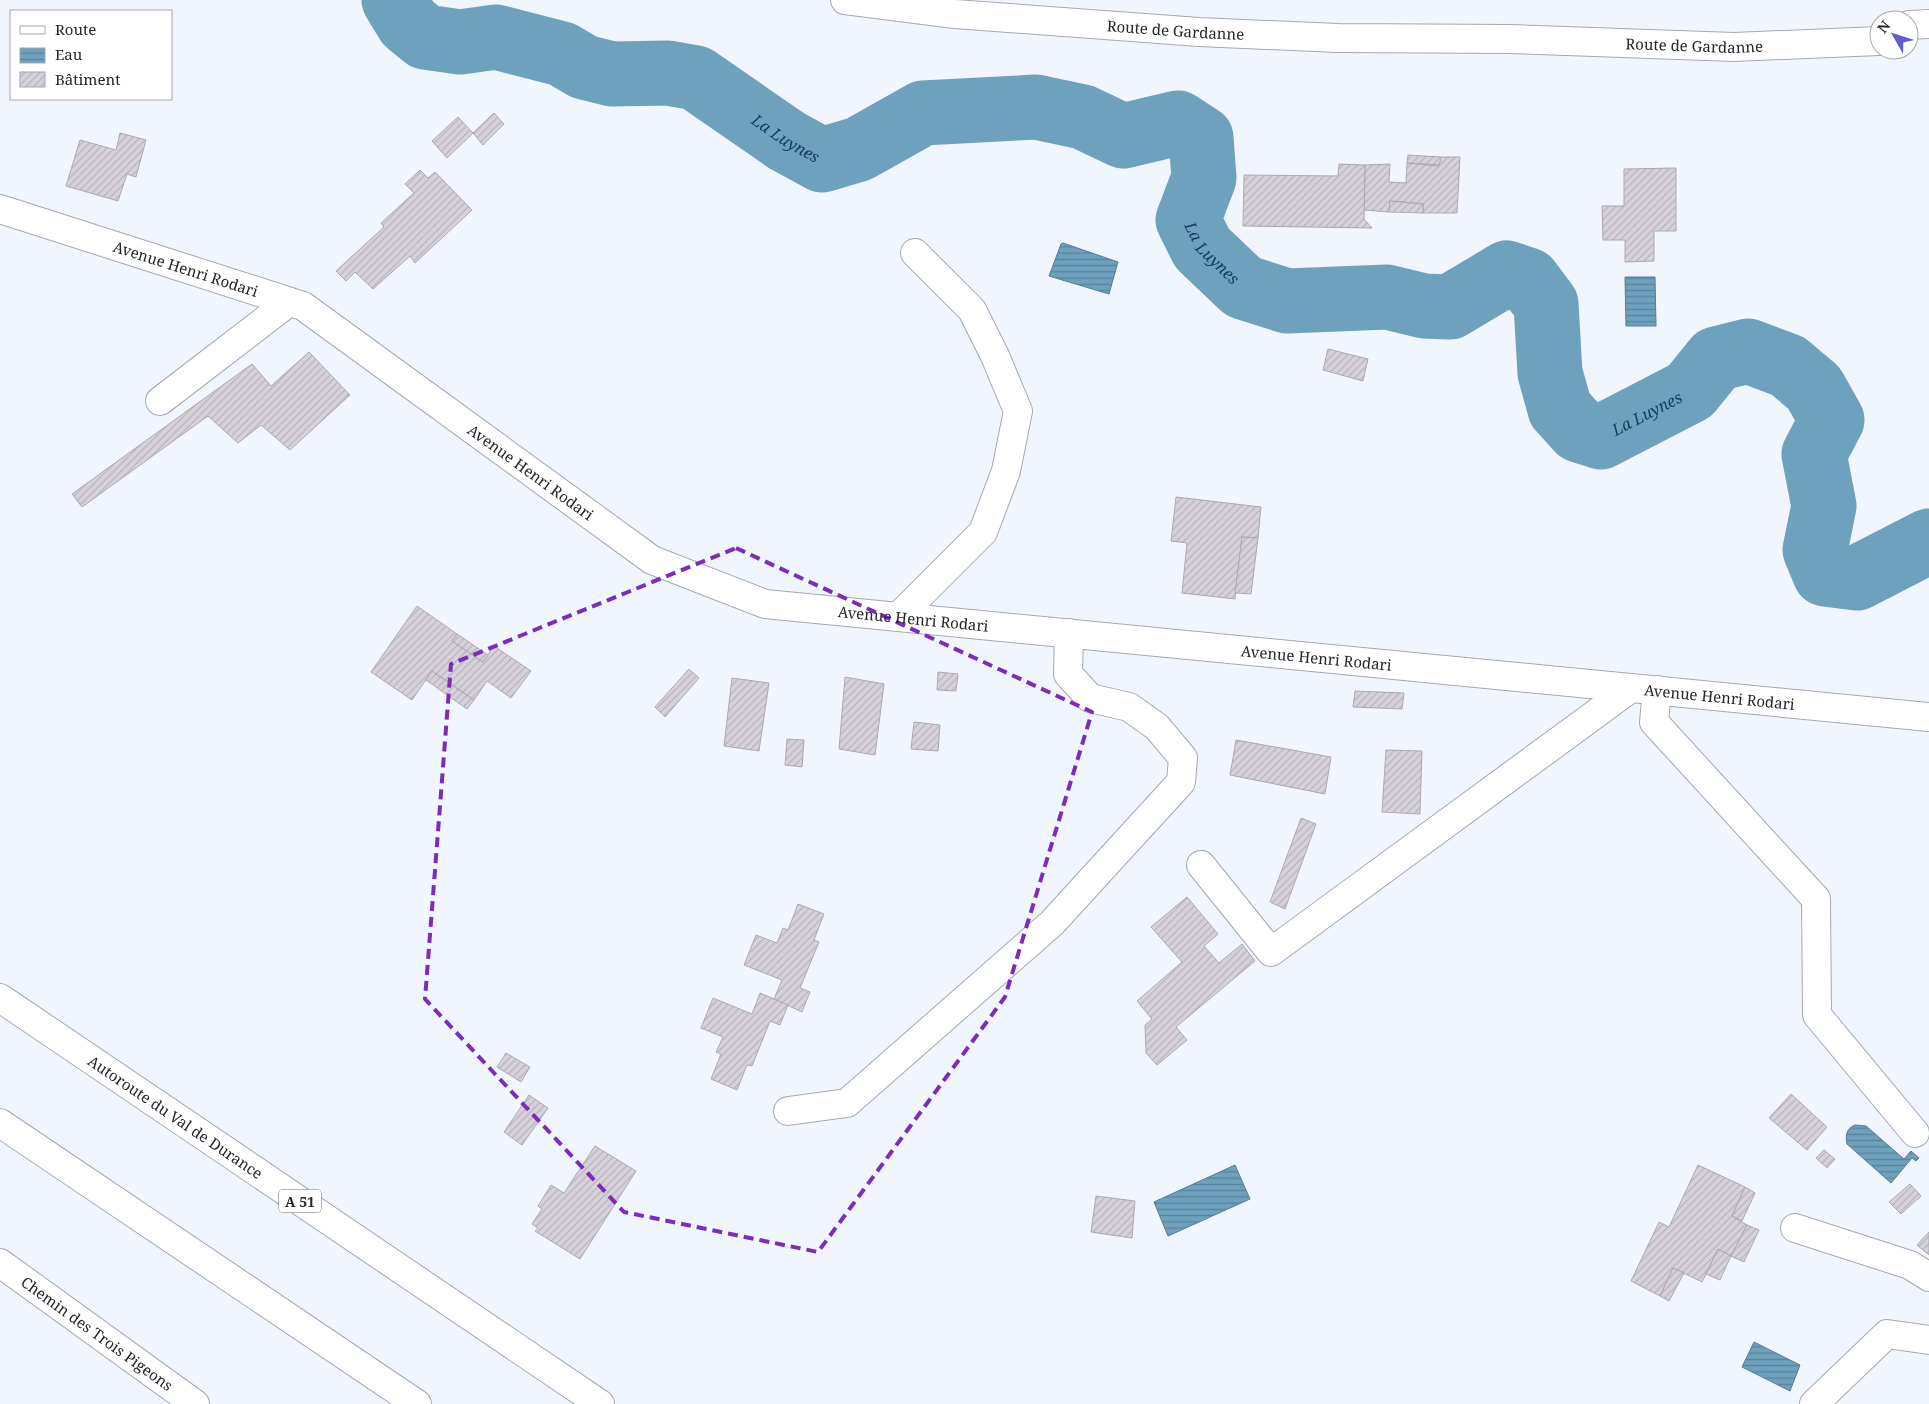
<svg xmlns="http://www.w3.org/2000/svg" width="1929" height="1404" font-family="'Noto Serif',serif">
<style>
.water{fill:url(#water-rules);stroke:#577c91}
.lines{fill:none;stroke-linecap:round;stroke-linejoin:round}
.river{stroke:#6da1bd;stroke-width:65}
.building{fill:url(#building-hatch);stroke:#aea8b0}
.minor-casing{stroke:#a3a8b1;stroke-width:30}
.major-casing{stroke:#a3a8b1;stroke-width:30}
.highway-casing{stroke:#a3a8b1;stroke-width:30}
.minor{stroke:#fff;stroke-width:28}
.major{stroke:#fff;stroke-width:28}
.highway{stroke:#fff;stroke-width:28}
.marked{fill:none;stroke:#7b2cbf;stroke-width:4;stroke-dasharray:10 6;stroke-linejoin:round}
.labels{text-anchor:middle;dominant-baseline:central;stroke-width:4.5;stroke-linejoin:round;paint-order:stroke}
.shield{fill:#fff;stroke:#656669;stroke-width:1}
.shield-label{font-size:14px;font-weight:bold;fill:#232529}
.street-label{font-size:15px;fill:#232529;stroke:#fff}
.water-label{font-size:16px;font-style:italic;fill:#123e53;stroke:#fff}
</style>
<defs>
<pattern id="water-rules" width="6" height="5" patternUnits="userSpaceOnUse" patternTransform="scale(1.25)"><rect width="6" height="5" fill="#6da1bd"/><path d="M0 2.5h6" fill="none" stroke="#59839a"/></pattern>
<pattern id="building-hatch" width="6" height="6" patternUnits="userSpaceOnUse" patternTransform="scale(1.25)"><rect width="6" height="6" fill="#d7d1da"/><path d="M-1 1l2-2M0 6l6-6M5 7l2-2" fill="none" stroke="#b8b3bb"/></pattern>
</defs>
<rect width="100%" height="100%" fill="#f1f6fe"/>
<g class="water">
<polygon points="1063,243 1118,262 1109,294 1049,276 1061,244"/>
<polygon points="1625,277 1655,277 1656,326 1626,326"/>
<path d="M1855,1125L1866,1126L1904,1159L1911,1151L1919,1158L1916,1161L1912,1158L1891,1183L1847,1144C1845,1135 1847,1128 1855,1125Z"/>
<polygon points="1235,1165 1250,1199 1168,1236 1154,1202"/>
<polygon points="1754,1342 1800,1365 1790,1391 1742,1367"/>
</g>
<g class="lines">
<path class="river" id="s1" d="M394,0L408,23L425,37L460,42L496,37L562,54L584,67L612,74L668,73L696,78L787,141L822,160L859,149L923,113L1036,107L1083,117L1123,136L1178,123L1201,138L1204,178L1188,220L1202,248L1243,287L1287,301L1387,297L1424,306L1450,307L1507,273L1528,280L1546,304L1550,373L1560,409L1579,430L1601,437L1690,391L1716,359L1748,351L1788,366L1814,388L1832,420L1814,454L1824,506L1815,550L1825,574L1857,578L1929,541"/>
</g>
<g class="building">
<polygon points="494,113 504,124 483,145 473,133"/>
<polygon points="458,117 473,133 447,158 432,141"/>
<polygon points="120,133 146,140 136,177 127,174 118,201 66,186 80,140 116,150"/>
<polygon points="1408,155 1441,157 1440,165 1407,163"/>
<polygon points="1441,157 1460,157 1457,213 1423,213 1423,204 1390,201 1389,212 1364,210 1365,165 1390,164 1389,182 1406,183 1407,163 1439,166"/>
<polygon points="1339,164 1365,165 1364,219 1372,228 1243,226 1244,175 1338,176"/>
<polygon points="1676,168 1676,231 1654,231 1654,261 1625,262 1625,240 1603,240 1602,206 1624,206 1624,169"/>
<polygon points="420,170 428,178 435,172 472,210 415,263 410,256 373,289 355,272 346,281 336,271 384,227 381,223 414,193 405,184"/>
<polygon points="1390,201 1423,204 1423,213 1389,212"/>
<polygon points="1328,349 1368,359 1363,381 1323,370"/>
<polygon points="309,352 350,395 290,450 261,425 238,443 208,416 82,507 72,494 252,364 271,386"/>
<polygon points="1176,497 1261,507 1258,538 1242,537 1235,599 1182,593 1187,543 1171,541"/>
<polygon points="1242,537 1258,538 1251,594 1235,593"/>
<polygon points="417,606 457,634 452,641 483,662 494,646 531,671 511,698 487,681 474,700 432,671 412,700 371,672"/>
<polygon points="457,634 488,655 483,662 452,641"/>
<polygon points="689,669 699,678 665,717 655,707"/>
<polygon points="432,671 474,700 467,709 426,680"/>
<polygon points="938,672 958,674 956,691 937,690"/>
<polygon points="845,677 884,684 875,755 839,749"/>
<polygon points="732,678 769,683 759,751 724,746"/>
<polygon points="1355,691 1404,693 1402,709 1353,707"/>
<polygon points="914,722 940,725 938,751 911,749"/>
<polygon points="787,739 804,740 802,767 785,765"/>
<polygon points="1236,740 1331,757 1325,794 1230,775"/>
<polygon points="1386,750 1422,751 1420,814 1382,812"/>
<polygon points="1301,818 1316,824 1285,909 1270,902"/>
<polygon points="1187,897 1218,934 1204,946 1219,963 1242,944 1255,961 1176,1027 1187,1040 1157,1065 1146,1053 1145,1025 1152,1019 1137,1001 1182,962 1151,927"/>
<polygon points="798,904 824,914 814,940 819,942 800,988 810,992 802,1012 774,999 782,980 744,965 756,935 777,943 783,928 788,930"/>
<polygon points="760,993 788,1005 780,1025 770,1021 752,1066 747,1065 737,1090 711,1079 721,1054 716,1052 723,1037 701,1028 713,998 752,1014"/>
<polygon points="506,1053 530,1067 521,1082 497,1067"/>
<polygon points="1791,1094 1827,1127 1807,1150 1769,1118"/>
<polygon points="529,1095 548,1108 522,1145 504,1132"/>
<polygon points="595,1146 636,1171 580,1259 535,1231 538,1228 532,1224 542,1209 538,1206 551,1185 564,1193"/>
<polygon points="1824,1150 1835,1159 1827,1168 1816,1158"/>
<polygon points="1698,1165 1745,1187 1732,1216 1747,1225 1731,1256 1718,1249 1702,1282 1673,1268 1660,1296 1631,1281 1659,1222 1669,1227"/>
<polygon points="1910,1184 1921,1196 1901,1214 1889,1202"/>
<polygon points="1745,1187 1755,1193 1742,1221 1732,1216"/>
<polygon points="1096,1196 1135,1201 1132,1238 1091,1232"/>
<polygon points="1747,1225 1759,1230 1744,1262 1731,1256"/>
<polygon points="1929,1232 1929,1255 1917,1245"/>
<polygon points="1718,1249 1731,1256 1720,1280 1706,1274"/>
<polygon points="1673,1268 1684,1273 1669,1301 1660,1296"/>
</g>
<g class="lines">
<defs>
<g id="minor">
<path id="s2" d="M0,209L303,306L652,560L765,604L1929,717"/>
<polyline points="160,401 289,302"/>
<polyline points="898,617 983,532 1006,471 1018,411 995,356 972,310 915,253"/>
<polyline points="1657,690 1654,722 1816,899 1817,1015 1915,1133"/>
<polyline points="1201,865 1271,952 1631,688"/>
<polyline points="788,1111 847,1103 1052,923 1181,782 1183,758 1157,727 1129,707 1090,698 1068,674 1069,633"/>
<polyline points="1795,1228 1910,1265 1929,1277"/>
<path id="s3" d="M0,1263L195,1404"/>
<polyline points="1814,1404 1887,1334 1929,1340"/>
</g>
<g id="major">
<path id="s4" d="M845,0L955,14L1199,32L1338,38L1509,39L1734,47L1879,41"/>
<polyline points="1909,25 1929,24"/>
</g>
<g id="highway">
<path id="s5" d="M0,998L600,1404"/>
<polyline points="0,1123 417,1404"/>
</g>
</defs>
<use href="#minor" class="minor-casing"/>
<use href="#major" class="major-casing"/>
<use href="#highway" class="highway-casing"/>
<use href="#minor" class="minor"/>
<use href="#major" class="major"/>
<use href="#highway" class="highway"/>
</g>
<path class="marked" d="M736,548L1092,712L1005,997L818,1252L624,1212L425,999L451,664Z"/>
<g class="labels">
<rect class="shield" x="279" y="1189.5" width="42" height="23" rx="4"/>
<g class="shield-label">
<text x="300" y="1201">A 51</text>
</g>
<g class="street-label">
<text stroke="none"><textPath href="#s4" startOffset="332">Route de Gardanne</textPath></text>
<text stroke="none"><textPath href="#s4" startOffset="851">Route de Gardanne</textPath></text>
<text stroke="none"><textPath href="#s2" startOffset="195">Avenue Henri Rodari</textPath></text>
<text stroke="none"><textPath href="#s2" startOffset="600">Avenue Henri Rodari</textPath></text>
<text stroke="none"><textPath href="#s2" startOffset="1020">Avenue Henri Rodari</textPath></text>
<text stroke="none"><textPath href="#s2" startOffset="1425">Avenue Henri Rodari</textPath></text>
<text stroke="none"><textPath href="#s2" startOffset="1830">Avenue Henri Rodari</textPath></text>
<text stroke="none"><textPath href="#s5" startOffset="212">Autoroute du Val de Durance</textPath></text>
<text stroke="none"><textPath href="#s3" startOffset="120">Chemin des Trois Pigeons</textPath></text>
</g>
<g class="water-label">
<text stroke="none"><textPath href="#s1" startOffset="436">La Luynes</textPath></text>
<text stroke="none"><textPath href="#s1" startOffset="1006">La Luynes</textPath></text>
<text stroke="none"><textPath href="#s1" startOffset="1591">La Luynes</textPath></text>
</g>
</g>
<rect x="10" y="10" width="162" height="90" fill="#ffffff" stroke="#a7a8a9"/>
<rect x="20" y="26" width="25" height="8" fill="#ffffff" stroke="#a7a8a9"/>
<text x="55" y="35" font-size="15" fill="#232529">Route</text>
<rect x="20" y="48" width="25" height="15" fill="url(#water-rules)" stroke="#a7a8a9"/>
<text x="55" y="60" font-size="15" fill="#232529">Eau</text>
<rect x="20" y="72" width="25" height="15" fill="url(#building-hatch)" stroke="#a7a8a9"/>
<text x="55" y="85" font-size="15" fill="#232529">Bâtiment</text>
<g transform="translate(1894 35) rotate(309)"><circle r="24" fill="#ffffff" stroke="#a7a8a9"/>
<path d="M0-4L9 19L0 12L-9 19Z" fill="#5f5cd4"/>
<text y="-8" font-size="14" font-weight="bold" text-anchor="middle" fill="#232529">N</text>
</g>
</svg>
